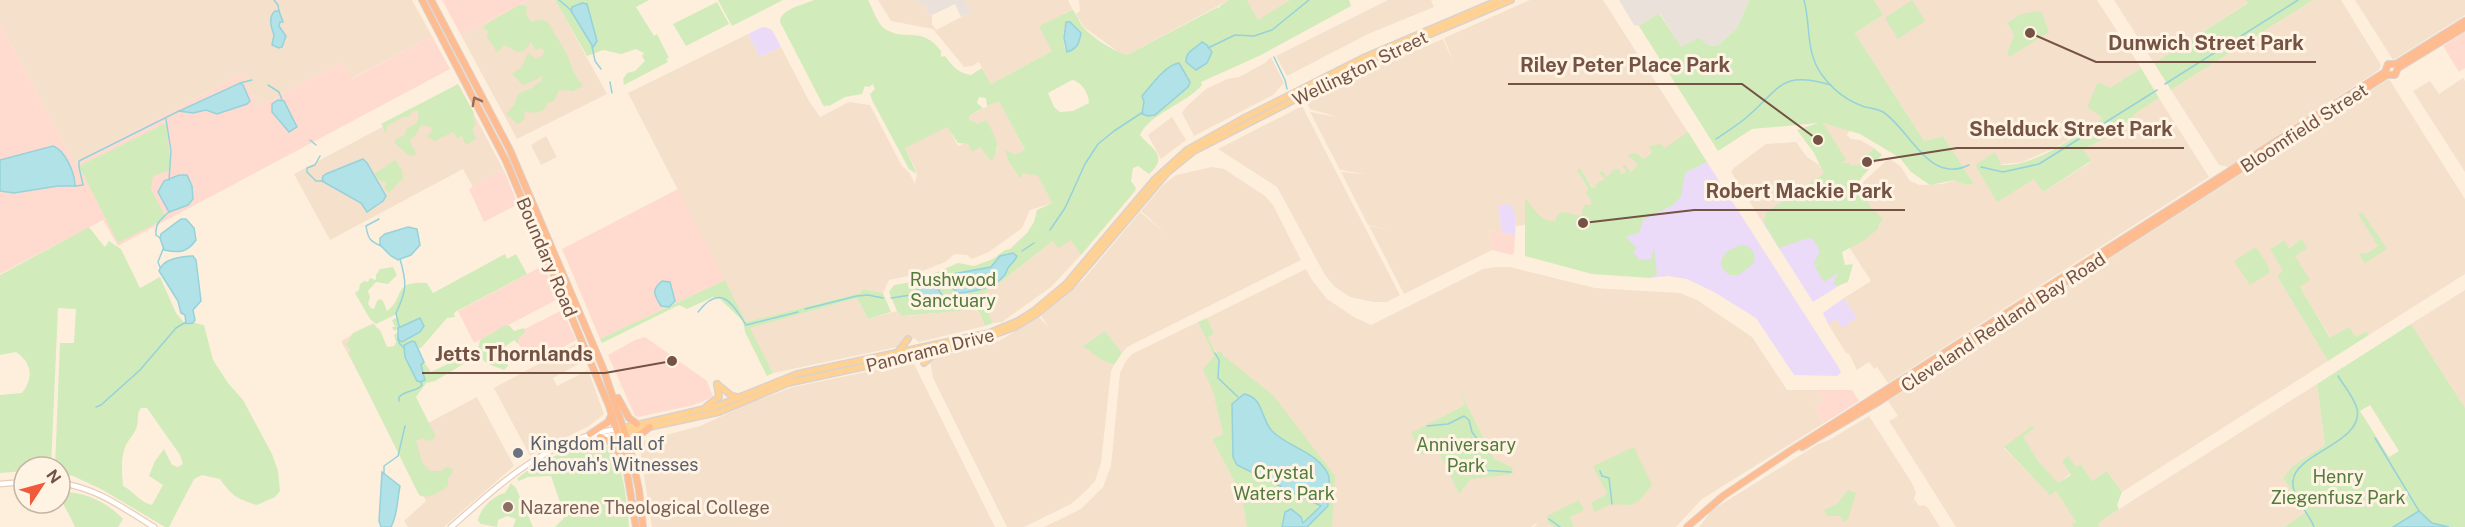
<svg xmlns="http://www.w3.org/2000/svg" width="2465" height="527" font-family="'Public Sans',sans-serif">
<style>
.residential{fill:#f5e0cb;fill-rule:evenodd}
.commercial{fill:#ffdbcf}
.industrial{fill:#eae1da}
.education{fill:#ecdaf9}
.green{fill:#d1ebbb;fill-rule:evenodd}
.water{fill:#b1e2e7;stroke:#96d2da;stroke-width:1.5}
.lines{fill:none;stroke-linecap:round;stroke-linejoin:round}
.stream{stroke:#96d2da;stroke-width:1.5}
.secondary-casing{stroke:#e9cdb8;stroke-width:7}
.primary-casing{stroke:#dbd2ce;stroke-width:8}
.trunk-casing{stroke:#dbd2ce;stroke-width:8}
.secondary{stroke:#fff;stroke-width:4.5}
.primary{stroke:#ffd192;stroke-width:5}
.trunk{stroke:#febc90;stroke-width:6}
.oneway{stroke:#966d57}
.worship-dot{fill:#6b7280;stroke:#fff3e4;stroke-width:2}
.education-dot{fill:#8d6e63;stroke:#fff3e4;stroke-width:2}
.labels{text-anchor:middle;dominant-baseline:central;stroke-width:6;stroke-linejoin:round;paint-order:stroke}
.street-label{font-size:18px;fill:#745344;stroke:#fff3e4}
.park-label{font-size:18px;fill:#527b3c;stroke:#fff3e4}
.worship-label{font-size:18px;fill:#5b616d;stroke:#fff3e4;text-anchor:start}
.education-label{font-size:18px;fill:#785e54;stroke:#fff3e4;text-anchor:start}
.leader{fill:none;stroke:#745344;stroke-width:2}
.callout-dot{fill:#745344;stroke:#fff3e4;stroke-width:2}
.callout-label{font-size:20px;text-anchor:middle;font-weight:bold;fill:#745344;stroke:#fff3e4;stroke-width:6;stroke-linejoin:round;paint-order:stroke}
</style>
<rect width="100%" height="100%" fill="#feefdd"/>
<g class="residential">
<polygon points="0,0 412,0 432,36 351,79 342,62 259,107 241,74 74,163 0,24"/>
<polygon points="528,0 555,0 607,94 517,139 461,35"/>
<polygon points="878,0 915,0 921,2 926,6 928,14 932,15 932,24 936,30 971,12 965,0 1068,0 1073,10 1064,13 1052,51 991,84 979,62 972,66 964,67 933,29 891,21"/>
<polygon points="1079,0 1229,0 1127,55 1120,53 1084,27 1076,14 1080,11"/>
<polygon points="1247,0 1290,0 1258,21"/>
<polygon points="1388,0 1431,0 1434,7 1368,34 1287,76 1276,56"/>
<polygon points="1530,0 1603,0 1689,134 1596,194 1580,168 1577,170 1602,215 1516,226 1516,218 1498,206 1502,233 1489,231 1492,250 1404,294 1369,226 1392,230 1368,225 1341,172 1365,174 1340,170 1310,112 1337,117 1310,109 1307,103 1387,62 1443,39 1455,66 1444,38"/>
<path d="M1874,0H2097L2141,68L2110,88L2103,118L2057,147L2022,162L1976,167L1997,201L2034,178L2043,192L2091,162L2082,149L2106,138L2123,127L2136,113L2159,98L2209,177L1888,383L1877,367L1874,369L1869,362L1857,370L1849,354L1846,353L1828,324L1836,318H1857L1844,298L1871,281L1849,247L1834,257L1764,214L1768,220L1763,223L1731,172L1735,167L1766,144L1796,142L1807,157L1818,164L1825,174L1822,123L1850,130L1847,135L1851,139L1860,140L1874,148L1852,170L1861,184L1889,158L1901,167L1910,181L1920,185L1942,184L1956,180L1965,185L1974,184L1943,136L1924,141L1855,33L1883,15ZM2007,24L2048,32L2007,53L2014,35Z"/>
<polygon points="2114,0 2252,0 2154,63"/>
<polygon points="2313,0 2341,0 2381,65 2379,70 2229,167 2219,165 2171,90"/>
<polygon points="2355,0 2465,0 2465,15 2393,60"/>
<polygon points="748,34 760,57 781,47 809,101 820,117 849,102 870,105 902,166 909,172 915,184 917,172 905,148 947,126 958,146 967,142 980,147 991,160 998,148 974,127 969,116 999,100 1052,203 1030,210 1022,228 989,252 972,259 967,255 955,254 945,262 913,275 889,280 883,293 863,289 860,293 746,322 628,93"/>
<polygon points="1271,57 1284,83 1273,95 1194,136 1182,113 1186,107 1206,89 1227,79 1239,77 1265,63"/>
<polygon points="2463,78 2465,81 2465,172 2413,91 2430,81 2439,94"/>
<polygon points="2389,79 2465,199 2465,274 2369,335 2366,331 2356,337 2349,327 2331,339 2300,287 2295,255 2301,240 2288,248 2283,240 2270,249 2284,271 2277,276 2328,361 2122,492 2107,471 2092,481 2081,464 2058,484 2039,462 2022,437 2033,428 2032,427 2004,448 2050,494 2056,491 2076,522 2073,524 2074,527 1956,527 1889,421 1898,416 1888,401"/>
<polygon points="459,86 505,173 502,174 500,170 473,187 463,169 330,240 294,174"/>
<polygon points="1302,106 1400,295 1387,302 1373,302 1350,297 1334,286 1325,275 1277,187 1218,149"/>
<polygon points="1172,117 1186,140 1161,159 1148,135"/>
<polygon points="546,136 557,157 541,165 531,145"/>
<polygon points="1212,167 1224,169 1265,196 1273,205 1301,260 1127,347 1122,353 1105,331 1084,345 1102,360 1114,365 1111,371 1101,463 1095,481 1086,491 1071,504 1024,527 1007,527 933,378 930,361 939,356 999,341 1039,317 1049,328 1041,316 1083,280 1140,212 1168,235 1141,211 1164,184 1176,175"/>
<polygon points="1071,239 1081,255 1051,287 1002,322 993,323 979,295 995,286 1053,241"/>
<path d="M1496,267H1510L1595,288L1680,293L1697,300L1752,337L1787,390H1818L1824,401L1814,407L1824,423L1702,499L1676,527H1574L1570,517L1548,523L1555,527H1534L1538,522L1531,527H1332V524L1221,351L1217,353L1211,345L1208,338L1214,333L1207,318L1306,269L1312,280L1327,299L1354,317L1371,325L1483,269ZM1458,387L1494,459L1512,467L1471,479L1459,494L1427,425L1465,405Z"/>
<polygon points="2465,290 2465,408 2411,324"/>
<polygon points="857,298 868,319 897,311 900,314 906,316 948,312 960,311 969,305 980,314 985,326 919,342 914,338 897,347 773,373 749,328"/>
<polygon points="1198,322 1214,356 1204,369 1216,396 1214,397 1223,434 1212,439 1241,494 1247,527 1044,527 1081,509 1103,487 1111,466 1120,373 1126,361 1132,354"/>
<polygon points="374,323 428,423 477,397 514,466 444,527 408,527 404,521 426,501 341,341"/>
<polygon points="577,343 584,361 553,378 557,386 588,370 604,414 589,426 530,456 494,388"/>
<polygon points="910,363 914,364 995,527 652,527 639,442 700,426 755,401 793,387"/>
<polygon points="2317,384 2325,445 2293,467 2283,478 2306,512 2284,527 2100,527 2097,523"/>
<polygon points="1869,416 1912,483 1916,493 1914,499 1919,506 1924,505 1928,508 1940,527 1699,527 1712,510 1818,444 1829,440"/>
</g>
<g class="commercial">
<polygon points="442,0 528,0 461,35"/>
<polygon points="0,24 74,163 241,74 259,107 342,62 352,79 432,36 450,69 118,246 103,220 0,274"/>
<polygon points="2465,32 2465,68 2459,72 2443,46"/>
<polygon points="500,170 502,174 505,173 518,204 484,222 469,189"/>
<polygon points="678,189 725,280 600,339 562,249"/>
<polygon points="1489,231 1515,235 1514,253 1512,255 1492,250"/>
<polygon points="544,265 558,299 474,343 458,311"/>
<polygon points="562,310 576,340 536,363 529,350 524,353 513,335"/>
<polygon points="645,337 707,381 713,397 694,405 638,417 635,416 608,355 635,340"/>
<polygon points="1818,390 1852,390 1859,401 1824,423 1814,407 1824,401"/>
</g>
<g class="industrial">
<polygon points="915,0 965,0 971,12 961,17 955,4 932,15 928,14 926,6"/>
<polygon points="1619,0 1749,0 1738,27 1719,45 1681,48 1660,13 1639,26 1634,25"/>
</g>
<g class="education">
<polygon points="760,28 765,27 772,30 781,47 760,57 748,34"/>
<polygon points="1707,162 1839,368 1841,373 1837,376 1794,375 1756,318 1714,292 1687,279 1668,276 1650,278 1623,237 1643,220 1685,173"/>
<polygon points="1793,194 1848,280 1813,302 1763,223 1768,219 1764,213"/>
<polygon points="1509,204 1512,206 1516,218 1515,235 1502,233 1498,206"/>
<polygon points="1844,298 1857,318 1842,328 1836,319 1828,324 1823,313"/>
</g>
<g class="green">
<polygon points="555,0 649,0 636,7 654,36 657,34 669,58 666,59 668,62 624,85 623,79 627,73 635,71 645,61 642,56 644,53 636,49 621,54 603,50 587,56"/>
<polygon points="718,0 783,0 732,26"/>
<path d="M814,0H868C873,9 877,23 885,29C905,42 922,25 941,51V57L945,56C953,66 957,73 971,75L982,68L991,84L1052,51L1039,26L1070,11L1073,10C1077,15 1079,22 1083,27C1093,38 1113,51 1127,55L1218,7L1219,9L1220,6L1229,0H1247L1258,20L1290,0H1349L1351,6L1259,56L1201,82L1202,85C1187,103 1149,114 1140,135C1151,149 1170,155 1149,174L1138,166L1133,168L1131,181L1136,188L1135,191L1081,255L1071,240L1058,248L1053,241L995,286L980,295L993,323L985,326L980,314L972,305L960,311L902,316L897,311L889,292L894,285L917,281L958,263L974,266L993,259L1005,250L1010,249L1027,233L1034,222L1037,210L1052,203L1038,176L1023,173L1020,178L1008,160L1006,150L1015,155L1025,150L999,101L987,106L986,98L979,97L977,103L983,108L969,116L970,120L978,124L986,120C994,135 1003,146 991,161L980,147L972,152L968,144L958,143L947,127L905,148L917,174L909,169L872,100L870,94L875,89L873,84L869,87L865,86L862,94L845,97L829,106L826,105V107L823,105L780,22C780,9 803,5 814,0ZM1066,22H1070L1081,33C1079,44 1078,48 1067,52C1062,44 1063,31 1066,22ZM1072,80C1081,81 1089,94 1089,103L1073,111L1060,112L1054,107L1048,93Z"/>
<path d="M1749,0H1874L1883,15L1855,33L1924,141L1943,136L1974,184L1965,185L1955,180L1930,185L1911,172L1900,158L1860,134L1823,123L1846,160L1842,163H1849L1852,166L1857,165L1874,148L1882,155L1861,178L1859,183L1852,185L1849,189L1852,192H1859L1860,196L1867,199L1871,208L1883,219L1879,224L1878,229L1863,241L1842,252L1845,265L1853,264L1848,282L1837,286L1833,284L1838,273L1824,282L1815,267L1820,264L1813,265L1820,251L1812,238C1800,240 1790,244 1779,248L1764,223L1766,212L1824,174L1814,153L1797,130L1818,123L1752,129L1718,151L1639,26L1659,13L1681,47L1699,38L1709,46L1719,45L1738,27Z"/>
<polygon points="1912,0 1925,21 1898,39 1885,18"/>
<polygon points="2246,0 2313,0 2171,90 2154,63 2248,3"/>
<polygon points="717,2 729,24 686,46 673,24"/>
<polygon points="519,5 527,6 526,13 531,22 542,19 549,24 567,54 574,73 583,86 573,91 559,90 554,101 547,103 546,108 537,113 527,112 525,109 524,120 518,124 506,114 514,105 518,94 534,87 535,84 541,82 543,77 540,76 538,79 523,85 512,74 521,68 528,53 536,59 543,55 544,50 540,48 536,51 531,42 524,51 517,52 505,45 497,52 487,37 488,31 483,28 485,25"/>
<polygon points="2041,11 2049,32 2009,57 2007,53 2014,35 2007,23 2021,14"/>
<path d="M2141,68L2159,98L2136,113L2123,127L2106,138L2083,149L2091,161L2043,192L2034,179L1997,202L1976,167L1977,164L1995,152L2001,165C2037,166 2074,137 2103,118L2087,107L2098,82L2110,88Z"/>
<polygon points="458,84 474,113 473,117 476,124 472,130 476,139 466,145 461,135 458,139 453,132 435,141 427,136 432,131 431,127 421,125 415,136 411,138 410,143 416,153 414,156 407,154 395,143 395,139 405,135 406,129 417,123 419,111 413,111 408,117 403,117 387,126 386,132 384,132 384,128 381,124"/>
<polygon points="166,123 171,170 153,176 151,189 166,218 118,243 79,166"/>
<path d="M1688,132L1707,162L1685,173L1681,196L1673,205L1643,220L1639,233L1627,236V239L1637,248L1633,251L1639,260L1651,259L1654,247L1657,274L1650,278L1592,274L1525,256V199C1536,209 1539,222 1555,221L1558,214L1564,212L1581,216L1584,205H1591V199L1586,194L1588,189L1577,170L1580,168L1592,188H1595L1597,183L1605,179L1599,172L1602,171L1607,177L1614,169H1619L1621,174L1625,173L1626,169L1622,166L1625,165L1631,172L1638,165L1628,155L1630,154L1636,153L1643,159L1651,154L1652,150L1648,147L1660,144L1665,148Z"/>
<polygon points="395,160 402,170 403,178 389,193 385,189 386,183 379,180 374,174"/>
<polygon points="2362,212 2387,249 2365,263 2359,254 2368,253 2378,246 2358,214"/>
<path d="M89,227L103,245L105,247L109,241L121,249L140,288L160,277L176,313L186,325L195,323L204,325L213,360L228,383L243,400L272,454L278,471L280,491L275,497L257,505C237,499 232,496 220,479L202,475L194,479L169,527H165L101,489L73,476L60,473V467H55L60,343H74L76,309L58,308L51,467H24V471L0,473V395L22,393C34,378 32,363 16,352L0,355V275ZM141,408H147L180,455L183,464L178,467L172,465L164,449L155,461L149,476L163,485L152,505C139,502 134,491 123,486C122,472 120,456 127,443C131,437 135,433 137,426C139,419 136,414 141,408Z"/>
<polygon points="2302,239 2307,248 2295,256 2310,280 2300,287 2330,338 2349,327 2356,337 2366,331 2369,335 2328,361 2277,276 2283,271 2270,249 2284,240 2289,248"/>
<path d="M1740,245C1751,245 1756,252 1754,263L1739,275H1729L1722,268C1719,254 1729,250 1740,245Z"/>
<polygon points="2256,247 2269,267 2269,273 2250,285 2234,261"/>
<path d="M505,254L507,259L516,254L527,274L457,311L454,313L455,317L447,318L421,348H418L415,342L408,343L405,357L417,381L423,382L425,380L421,365L424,362L431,372L478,349L480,340L506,325L510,326L514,331L524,328L525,332L518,339V344L514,340L502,349L508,366L504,370L491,365L479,358L465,363L435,381L426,383L416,397L436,437L429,441L421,438L416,441L422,462L430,471H441L446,467L452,468L453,471L448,479V486C439,492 428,500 419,495L349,354L350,349L346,345L353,333L372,324L380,330L387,347L394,346L396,342L394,335L397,333V336L398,328L395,331L391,327H395L392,320L398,317L397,314L376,324L370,319L355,293L359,290L360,284L364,281L368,282L370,278L376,280V275L380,269L393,267L397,275L388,284L376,282L368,291L370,297L368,304L371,308L374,309L377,301L380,299L383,301L387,311C406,297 391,281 427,283L433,293Z"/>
<polygon points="725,280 746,322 860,293 863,289 883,293 891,312 868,319 857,298 750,328 773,373 767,376 745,332 743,321 720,299 713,297 687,309 679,305 602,343 600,339"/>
<polygon points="1207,318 1214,333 1208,338 1216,353 1221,351 1224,356 1273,395 1335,476 1332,527 1247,527 1241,494 1212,439 1223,434 1214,397 1215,396 1203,369 1214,356 1198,322"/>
<path d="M2411,324L2465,408V527H2284L2306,512L2283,478L2292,467L2325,445L2317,384ZM2370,405L2399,451L2389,457L2360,411Z"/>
<polygon points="1105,331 1122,353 1114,365 1102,360 1083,346"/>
<polygon points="1458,387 1494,459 1512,467 1513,474 1471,479 1459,494 1437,448 1422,455 1411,433 1465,405"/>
<polygon points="2032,426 2034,428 2023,437 2039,462 2058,483 2071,475 2062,461 2068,456 2076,467 2081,464 2092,481 2107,471 2122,492 2117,505 2119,509 2098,523 2100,527 2074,527 2072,524 2076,522 2056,491 2050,495 2004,447"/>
<path d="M602,442C624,454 627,504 629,527H555L564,518V514L551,476L528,477L519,481L517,479C542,457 571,449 602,442Z"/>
<polygon points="1634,447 1652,485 1639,501 1630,505 1611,504 1595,512 1591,503 1607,494 1593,466"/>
<path d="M511,483L516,488L533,527H513L516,519L507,516L498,520L497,527L481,524L478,521C479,509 494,495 505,493Z"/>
<polygon points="1848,490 1856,493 1848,519 1844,522 1840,516 1827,516 1824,510 1837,504"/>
<path d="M60,492C84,491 107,502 123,519L118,527H75C71,517 60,501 60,492Z"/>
<polygon points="1579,500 1584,510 1570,517 1574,527 1555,527 1548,523 1547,516"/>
</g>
<g class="water">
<polygon points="582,3 587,4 597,41 593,47 571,11 572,7"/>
<path d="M275,11H279L283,22H280L279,26L286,36L282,47L279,48L272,45L274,35C271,27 268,17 275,11Z"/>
<path d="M1066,22H1070L1081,33C1079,44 1077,49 1067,52L1064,38Z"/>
<path d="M1202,42L1207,45L1212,52L1207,63L1196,70L1186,62C1186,50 1194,50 1202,42Z"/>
<path d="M1179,63L1190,82L1188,87L1155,115L1148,116L1142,114L1144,102L1142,96C1151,86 1165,65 1179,63Z"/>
<polygon points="240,83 243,85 250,101 247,104 217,114 206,110 193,113 179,111"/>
<polygon points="278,100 284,101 297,127 289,132 272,112 272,104"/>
<path d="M53,146C65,150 75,173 75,186H58L14,193L0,191V160Z"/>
<polygon points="363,159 367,163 386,196 383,201 367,212 361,203 322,181 323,176 326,174"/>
<polygon points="179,175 187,175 192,186 193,199 188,205 169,212 158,192 164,181"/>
<path d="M181,219H186L194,228L196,240C187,253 179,253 164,250L160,238L161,234Z"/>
<polygon points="408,227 417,229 420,245 411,255 398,260 391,256 380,245 380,238 385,234"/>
<path d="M1013,253L1017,256C1015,262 1011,263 1008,268C1007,270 1006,274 1004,276C993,288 972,292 958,293L949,285L953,274L991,267L1000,256Z"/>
<path d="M193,256L196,260L201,301L193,310L195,320L193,323L186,324L185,315L181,313L178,301L159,271C163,258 181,257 193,256Z"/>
<path d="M662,281L670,282L675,301L669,307L661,306C654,295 651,290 662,281Z"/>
<path d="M930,285C939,287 943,295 944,304L938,308L912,299L910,295L920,288Z"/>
<polygon points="420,318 424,326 420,332 402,342 398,340 398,328"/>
<polygon points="412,341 415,342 424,362 421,365 425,380 421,382 417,381 405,357 404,345"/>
<path d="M1244,394C1265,398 1260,420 1273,432C1290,448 1317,452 1328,474C1332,483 1327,497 1328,506L1307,527H1282L1285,512L1291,509L1301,517L1303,523L1321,506L1237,465L1233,457L1232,404Z"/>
<path d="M382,472L400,486C397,500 398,514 391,527H381L379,521Z"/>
<polygon points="2419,511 2432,523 2449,527 2393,527"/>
</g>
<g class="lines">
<g class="stream">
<polyline points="274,0 278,5 279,11"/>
<polyline points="559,0 572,11"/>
<path d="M1804,0C1811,25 1805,52 1822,75C1833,90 1847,101 1865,107C1871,108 1877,109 1883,112C1909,128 1928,185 1969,165"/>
<polyline points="592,46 595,61 601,69"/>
<polyline points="1208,48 1235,35 1254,36 1272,30 1309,0"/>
<polyline points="1274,57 1285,80 1287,89"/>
<polyline points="610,82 612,93"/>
<polyline points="240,83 252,80"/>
<polyline points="2165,84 2298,0"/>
<polyline points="268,85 279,92 282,100"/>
<polyline points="166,119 171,151 169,180"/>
<path d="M1716,139C1726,132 1738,125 1747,117C1781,88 1780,70 1831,85"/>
<polyline points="310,140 316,145"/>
<polyline points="320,156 315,165 307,168 307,172 316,181 324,181"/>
<polyline points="1981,167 2003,172 2039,164 2157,90"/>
<polyline points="75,186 83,185 79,167 79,161 179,111"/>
<path d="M379,219L366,226C368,239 370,241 381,246"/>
<polyline points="1050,230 1065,208 1085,164 1098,144 1114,131 1143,112"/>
<path d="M160,238L156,235C155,223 161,219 169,212"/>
<polyline points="1022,251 1034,243"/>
<polyline points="160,267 158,262 163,249"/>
<polyline points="891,298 911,295"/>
<polyline points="805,309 857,296 868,295 883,298"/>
<path d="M698,312C720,284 731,301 746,325L798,312"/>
<path d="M399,326L396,313C407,290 407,283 400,259"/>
<polyline points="399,339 399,343 404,348"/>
<polyline points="1215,353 1219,360 1218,378 1238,397"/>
<path d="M399,401V397C406,390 416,392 422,385L421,382"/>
<polyline points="96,407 101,405 140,370 176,328 186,322"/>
<polyline points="1427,426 1448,424 1464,416 1469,420 1472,432 1478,440 1476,455 1480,470 1511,472"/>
<polyline points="2375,438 2419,511"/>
<polyline points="1600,471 1602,476 1609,478 1612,504"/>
<polyline points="384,474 384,466 398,456 405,426"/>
<polyline points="1549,519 1560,527"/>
<path d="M2314,527C2309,513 2291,496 2293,481C2295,453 2364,443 2357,409C2354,397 2344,386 2338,376"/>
</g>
<defs>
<g id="secondary">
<polyline points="574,443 618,434"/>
<path d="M60,483C97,488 123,508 154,527"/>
<polyline points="0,484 24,482"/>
<path d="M451,527C504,481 544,441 617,429"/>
</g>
<g id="primary">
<polyline points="897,353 908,339"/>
<polyline points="924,363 936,352"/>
<polyline points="717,384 732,396 737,397"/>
<polyline points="707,406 719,397 717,384"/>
<polyline points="619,429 717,406 797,374 989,333 1018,321 1035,310 1066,284 1154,180 1187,150 1246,117 1363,58 1499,0"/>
<polyline points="622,433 719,412 788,383 969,344 1015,327 1038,313 1070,287 1167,173 1194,151 1388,52 1511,0"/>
</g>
<g id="trunk">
<polyline points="422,0 506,161 609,406 624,454 636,527"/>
<polyline points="431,0 510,150 603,368 630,448 639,490 643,527"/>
<polyline points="618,398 629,418 637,424"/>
<polyline points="590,434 608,422 612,414"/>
<polyline points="600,437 613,444 624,462"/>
<polyline points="1802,447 1880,401 2387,75 2395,75 2398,68 2465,27"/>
<polyline points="630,448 634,439 650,427"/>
<polyline points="1687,527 1723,496 1790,451 2385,72 2388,64 2396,64 2465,21"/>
</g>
</defs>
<use href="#secondary" class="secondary-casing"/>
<use href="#primary" class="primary-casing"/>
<use href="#trunk" class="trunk-casing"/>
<use href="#secondary" class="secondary"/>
<use href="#primary" class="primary"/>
<use href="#trunk" class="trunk"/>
</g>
<defs><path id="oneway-chevron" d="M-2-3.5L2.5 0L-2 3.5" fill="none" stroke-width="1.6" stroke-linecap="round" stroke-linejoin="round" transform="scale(1.5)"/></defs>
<use class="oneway" href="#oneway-chevron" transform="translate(476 101) rotate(-118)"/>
<circle class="worship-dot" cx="518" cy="453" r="6"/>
<circle class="education-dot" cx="508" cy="507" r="6"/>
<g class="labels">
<g class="street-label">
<text transform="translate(1360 68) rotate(-26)">Wellington Street</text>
<text transform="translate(2304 128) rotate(-33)">Bloomfield Street</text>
<text transform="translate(547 257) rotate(67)">Boundary Road</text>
<text transform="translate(2003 322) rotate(-33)">Cleveland Redland Bay Road</text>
<text transform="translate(930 350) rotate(-14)">Panorama Drive</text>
</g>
<g class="park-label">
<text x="953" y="279">Rushwood<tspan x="953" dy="21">Sanctuary</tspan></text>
<text x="1466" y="444">Anniversary<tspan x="1466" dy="21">Park</tspan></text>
<text x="1284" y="472">Crystal<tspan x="1284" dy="21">Waters Park</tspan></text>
<text x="2338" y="476">Henry<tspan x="2338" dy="21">Ziegenfusz Park</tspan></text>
</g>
<g class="worship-label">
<text x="530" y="443">Kingdom Hall of<tspan x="530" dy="21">Jehovah's Witnesses</tspan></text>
</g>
<g class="education-label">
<text x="520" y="507">Nazarene Theological College</text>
</g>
</g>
<path class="leader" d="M2030 33L2096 62H2316M1818 140L1742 84H1508M1867 162L1957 148H2184M1583 223L1694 210H1905M672 361L605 373H422"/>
<g class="callout-dot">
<circle cx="2030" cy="33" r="6"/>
<circle cx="1818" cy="140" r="6"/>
<circle cx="1867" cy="162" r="6"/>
<circle cx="1583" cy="223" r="6"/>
<circle cx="672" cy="361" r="6"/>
</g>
<g class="callout-label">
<text x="2206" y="50">Dunwich Street Park</text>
<text x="1625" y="72">Riley Peter Place Park</text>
<text x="2071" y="136">Shelduck Street Park</text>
<text x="1799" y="198">Robert Mackie Park</text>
<text x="514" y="361">Jetts Thornlands</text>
</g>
<g transform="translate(42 485) rotate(54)"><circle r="28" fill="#fff3e4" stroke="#c7b3a4" stroke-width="1.5"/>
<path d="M0-4.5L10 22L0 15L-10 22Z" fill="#f05939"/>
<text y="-9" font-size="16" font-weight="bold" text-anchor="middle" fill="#745344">N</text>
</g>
</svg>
